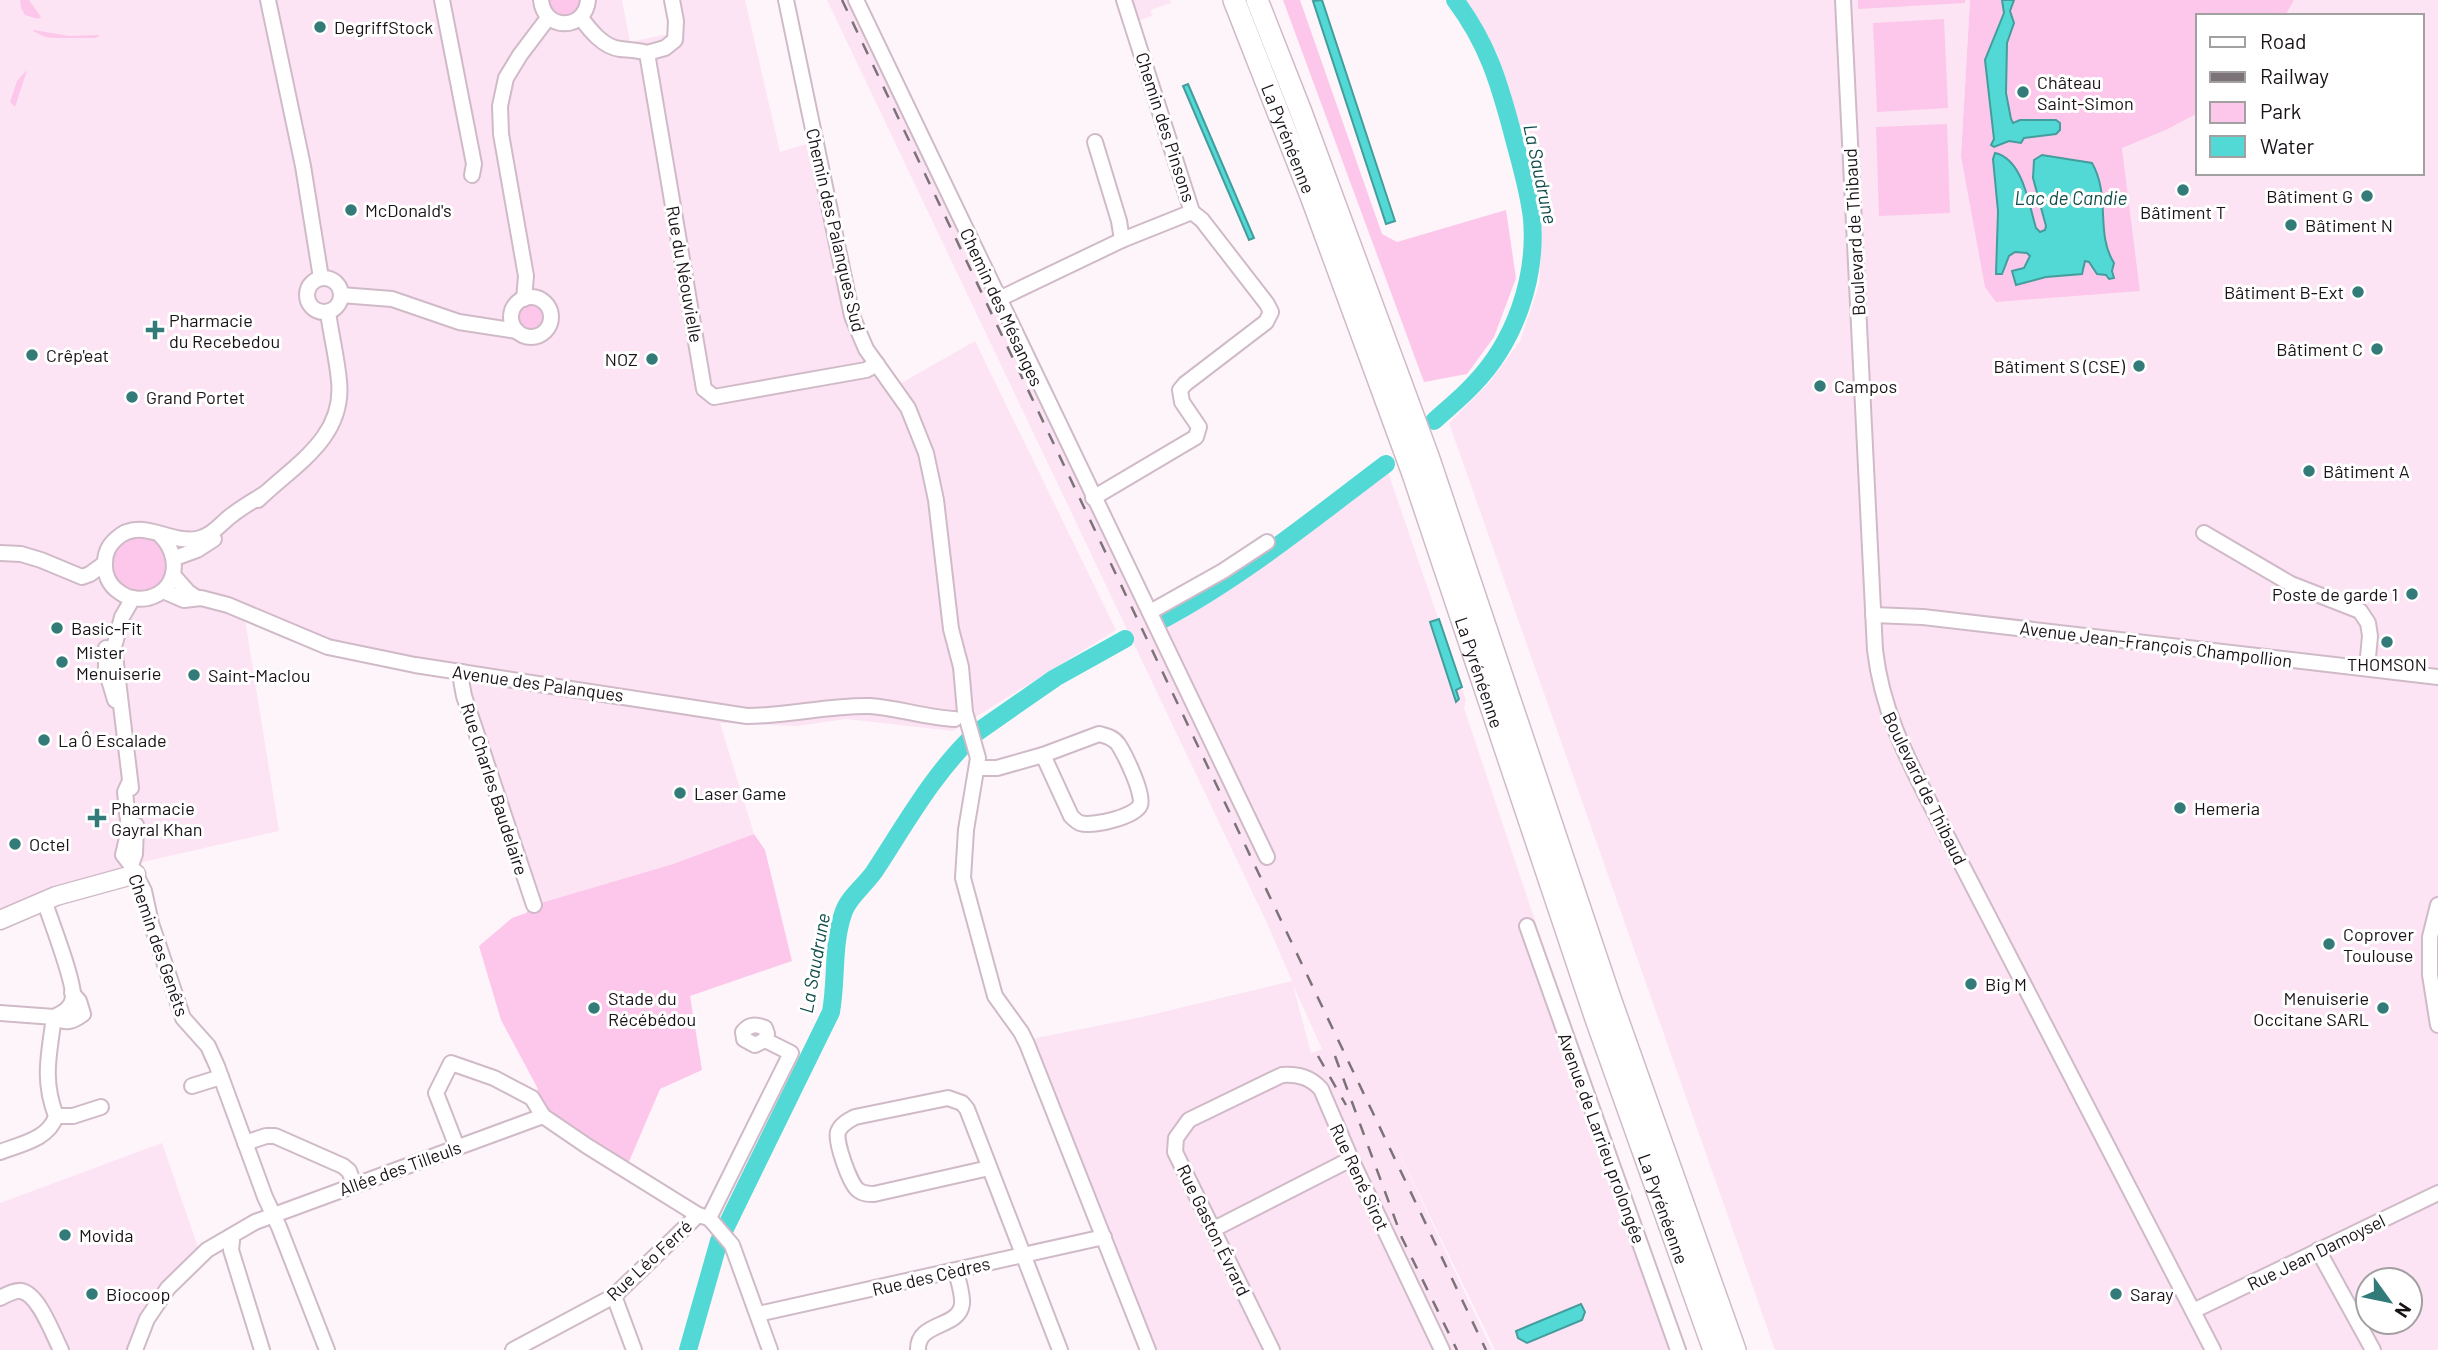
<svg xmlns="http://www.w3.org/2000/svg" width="2438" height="1350" font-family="Barlow,sans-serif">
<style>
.built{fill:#fce4f4;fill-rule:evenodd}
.green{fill:#fcc7ea}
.water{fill:#53d9d5;stroke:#429d9c;stroke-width:2}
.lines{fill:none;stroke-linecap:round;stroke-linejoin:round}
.river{stroke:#53d9d5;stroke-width:18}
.minor-casing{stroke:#d0bac8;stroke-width:18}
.major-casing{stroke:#d0bac8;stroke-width:21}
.highway-casing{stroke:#d0bac8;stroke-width:24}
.minor{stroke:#fff;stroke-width:14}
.major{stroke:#fff;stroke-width:18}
.highway{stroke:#fff;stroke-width:21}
.rail{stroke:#7b7378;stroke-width:2.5;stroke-dasharray:12 12;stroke-linecap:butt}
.poi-dot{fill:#327b79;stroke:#fff;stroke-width:2.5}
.labels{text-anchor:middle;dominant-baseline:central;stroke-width:6;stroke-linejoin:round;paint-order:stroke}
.poi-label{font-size:18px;fill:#191217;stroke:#fff;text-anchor:start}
.street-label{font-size:18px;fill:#191217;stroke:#fff}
.water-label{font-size:19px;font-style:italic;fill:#124d4b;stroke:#fff}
</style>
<rect width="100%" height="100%" fill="#fef5fa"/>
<g class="built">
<polygon points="0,0 622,0 630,42 683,31 678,0 745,0 780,152 813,142 840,267 844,318 861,350 891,389 975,341 1116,630 953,731 846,719 798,726 720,723 754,834 673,864 534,905 462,672 328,647 244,613 279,831 147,861 0,920"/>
<path d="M827,0H849L1151,632L1177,622L1217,598L1291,546L1387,469L1466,700L1464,708L1568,1019L1685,1350H1495L1389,1132L1492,1350H1153L1034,1045L1036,1038L1142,1017L1292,981L1266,921ZM1293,985L1322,1049L1312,1053H1311Z"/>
<polygon points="1131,0 1170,0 1171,3 1151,10 1152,16 1138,21"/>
<path d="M1463,0H1970L1961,156L2140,291L2122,147L2168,129L2198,113V173H2422V16H2285L2294,0H2438V1350H1775L1449,423L1488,384L1520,341L1539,285L1542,228L1528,150L1498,56L1481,23ZM2368,1280H2410V1322H2368Z"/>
<polygon points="162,1143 198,1247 165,1281 146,1306 127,1350 0,1350 0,1203"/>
</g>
<g class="green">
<polygon points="20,0 29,0 41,17 38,19 25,15 21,8"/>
<polygon points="545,0 585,0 575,17 556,18"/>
<polygon points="1283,0 1300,0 1382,234 1397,242 1506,210 1516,278 1494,337 1467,374 1424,382"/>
<polygon points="1858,0 1965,0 1965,3 1858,9"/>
<polygon points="1970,0 2294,0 2285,16 2198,16 2198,113 2168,129 2122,148 2140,291 1996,302 1985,287 1961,156"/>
<polygon points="1944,19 1948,108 1877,112 1873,23"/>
<polygon points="34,30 69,36 100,35 96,38 54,38 45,37 33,31"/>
<polygon points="27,70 15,107 10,102 17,81"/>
<polygon points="1947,124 1950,213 1879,216 1876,127"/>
<circle cx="531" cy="317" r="13"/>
<circle cx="140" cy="564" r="29"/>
<polygon points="754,834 765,850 792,961 690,996 702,1070 660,1089 625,1171 543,1116 532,1098 538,1089 501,1020 479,946 512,918 526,913 534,905 673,864"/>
</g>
<g class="water">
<polygon points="1322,0 1395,221 1386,224 1313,1"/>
<polygon points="2002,0 2014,0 2010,11 2014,23 2007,43 2006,93 2011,119 2013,123 2020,120 2056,120 2060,123 2060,130 2056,134 2024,138 2021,143 2009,141 1994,147 1991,145 1994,139 1985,60 2004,13"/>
<polygon points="1188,84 1254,238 1249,240 1183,86"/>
<path d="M1995,153C2023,159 2029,205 2036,228L2040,232L2045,230L2046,226L2033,178L2034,160L2042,155L2092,163C2111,196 2095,233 2114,263L2112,271L2114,278L2109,279L2106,275L2097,274L2089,262L2085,261L2082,274L2046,277L2016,285L2012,271L2024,268L2030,256L2027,253L2015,252L2009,256L2002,274H1996L1998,211L1993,159Z"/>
<polygon points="1439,619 1462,687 1456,690 1459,699 1456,702 1430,622"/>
<polygon points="1581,1304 1585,1312 1582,1320 1527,1343 1518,1338 1516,1331"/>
</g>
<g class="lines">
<g class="river">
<path d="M1434,421C1447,409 1461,398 1473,385C1515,342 1537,278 1532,219C1529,190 1519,159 1512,131C1498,79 1487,43 1455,0"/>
<path d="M1160,621C1241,578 1313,519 1386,464"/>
<path d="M688,1350L719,1241L831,1012C837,979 832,943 844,911C849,897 865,885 874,872C905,825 934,772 976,733L1055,678L1125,639"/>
</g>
<defs>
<g id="minor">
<polyline points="268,0 303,166 321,278"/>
<polyline points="442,0 474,164 472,175"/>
<path d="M541,0C544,31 585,31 588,0"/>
<polyline points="672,0 676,21 675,40 665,48 647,53 704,389 714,397 866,370 877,364"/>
<polyline points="786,0 852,316 866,349 908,408 926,453 936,500 951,629 961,667 965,712 978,758 966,830 963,878 995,996 1021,1032 1027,1044 1148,1350"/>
<polyline points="856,0 1267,857"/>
<path d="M1843,0L1875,650C1882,711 1907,758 1934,811L2213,1350"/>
<path d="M581,18C590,30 603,47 620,49C629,50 638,50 647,53"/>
<polyline points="1095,142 1119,221 1122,240"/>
<circle cx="324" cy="295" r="17"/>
<polyline points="341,295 392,299 459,322 517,331"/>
<circle cx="531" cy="317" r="20"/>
<polyline points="524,299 526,276 501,134 500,106 506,78 520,55 548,18"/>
<polyline points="999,299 1122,240 1192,212 1124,0"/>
<polyline points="1093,498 1196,437 1199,427 1182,402 1180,390 1185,384 1266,322 1271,312 1267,304 1202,220 1192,212"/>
<path d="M258,500C294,465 345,438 339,381C337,358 331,335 328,312"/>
<polyline points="2204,533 2291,584 2360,611 2368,623 2370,636 2367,668"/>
<path d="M160,535C181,555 179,590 148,598C137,600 126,598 118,591C109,585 104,573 105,563C105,554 109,545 116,539C140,516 169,544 197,539C212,536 221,523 232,515C242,507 253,501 264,494"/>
<polyline points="0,553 21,554 41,560 82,577 90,574 105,563"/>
<polyline points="175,558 197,550 214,539"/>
<polyline points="173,575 188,592 197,598"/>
<path d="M163,591L184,600L201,598L228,605L328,647L415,665L747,716C788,716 829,705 870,706C899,708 927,718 955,719"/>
<polyline points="1150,612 1223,571 1267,542"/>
<polyline points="1873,615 1923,617 2438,677"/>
<polyline points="106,648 106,670 115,700"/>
<polyline points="462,672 461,680 464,696 534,905"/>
<path d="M1099,734C1106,736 1113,737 1118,744C1124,753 1145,795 1140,805C1135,817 1092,827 1080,823C1077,822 1073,818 1071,816L1043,755Z"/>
<polyline points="978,768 997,768 1043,755"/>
<polyline points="130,781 125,792 129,829 123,855 131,865 144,891 151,923 183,1018 208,1046 217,1066 265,1197 279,1227 327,1350"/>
<polyline points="131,788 114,647 122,617 133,598"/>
<polyline points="131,865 135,854 136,825"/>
<path d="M44,900C50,919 75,982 73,998C71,1009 62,1013 54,1017"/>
<polyline points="2438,905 2430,937 2430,975 2438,1025"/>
<polyline points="1527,926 1678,1350"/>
<path d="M0,1013L54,1017C49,1055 42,1079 56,1116C49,1139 21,1144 0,1152"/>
<path d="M54,1017C66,1024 72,1022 83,1014L79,1001L72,993"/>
<polyline points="192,1086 221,1077"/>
<polyline points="56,1116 73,1116 101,1107"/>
<polyline points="245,1143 266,1136 275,1136 343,1166 349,1171 354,1184"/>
<polyline points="457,1147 436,1093 451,1063 494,1078 532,1098 543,1116"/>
<path d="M989,1168L874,1194C868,1194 863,1194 858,1190C850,1184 835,1142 838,1132C841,1124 848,1121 855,1117L948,1098L962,1103L967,1109L1060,1350"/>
<polyline points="709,1218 732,1245 770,1350"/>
<polyline points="1214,1229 1351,1159"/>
<polyline points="230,1237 232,1241 231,1250 262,1350"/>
<polyline points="2318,1250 2373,1350"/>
<polyline points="614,1296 634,1350"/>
<path d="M0,1298C6,1295 14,1290 21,1291C39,1294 53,1335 61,1350"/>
<polyline points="2193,1311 2438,1193"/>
<polyline points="758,1314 1104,1237"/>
<polyline points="135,1350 147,1319 168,1288 207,1250 255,1222 543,1116 587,1146 698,1215"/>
<path d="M513,1350L614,1296L698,1215L709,1218L791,1053L765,1040L767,1034L765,1028C756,1024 749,1024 743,1032L744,1039L755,1045L765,1040"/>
<path d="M918,1350C917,1321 959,1329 962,1304C963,1294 958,1281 956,1271"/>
<path d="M1272,1350L1175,1152L1176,1138L1189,1120L1282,1075C1298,1074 1310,1077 1321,1089L1351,1159L1442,1350"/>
</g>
<polyline id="major" points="0,920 56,896 136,874"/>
<g id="highway">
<path id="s1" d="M1234,0L1311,196L1413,474L1596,1019L1714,1350"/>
<polyline points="1257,0 1301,112 1429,459 1611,1001 1735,1350"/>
</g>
</defs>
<use href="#minor" class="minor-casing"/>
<use href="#major" class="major-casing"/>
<use href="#highway" class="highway-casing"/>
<use href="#minor" class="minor"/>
<use href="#major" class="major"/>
<use href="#highway" class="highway"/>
<g class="rail">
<polyline points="842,0 1486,1350"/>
<polyline points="1318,1056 1346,1105"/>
<polyline points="1335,1056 1402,1238 1457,1350"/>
</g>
</g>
<g class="poi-dot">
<circle cx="320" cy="27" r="7"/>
<circle cx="2023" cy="92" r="7"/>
<circle cx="2183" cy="190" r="7"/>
<circle cx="2367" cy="196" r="7"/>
<circle cx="351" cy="210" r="7"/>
<circle cx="2291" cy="225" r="7"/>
<circle cx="2358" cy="292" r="7"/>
<path d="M151.5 319.5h7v7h7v7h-7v7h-7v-7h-7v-7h7z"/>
<circle cx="2377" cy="349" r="7"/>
<circle cx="32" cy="355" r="7"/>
<circle cx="652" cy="359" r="7"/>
<circle cx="2139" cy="366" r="7"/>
<circle cx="1820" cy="386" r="7"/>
<circle cx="132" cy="397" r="7"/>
<circle cx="2309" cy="471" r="7"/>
<circle cx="2412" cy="594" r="7"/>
<circle cx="57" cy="628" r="7"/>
<circle cx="2387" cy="642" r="7"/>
<circle cx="62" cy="662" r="7"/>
<circle cx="194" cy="675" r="7"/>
<circle cx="44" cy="740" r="7"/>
<circle cx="680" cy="793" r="7"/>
<circle cx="2180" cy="808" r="7"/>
<path d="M93.5 807.5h7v7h7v7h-7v7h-7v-7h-7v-7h7z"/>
<circle cx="15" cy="844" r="7"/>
<circle cx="2329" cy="944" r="7"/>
<circle cx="1971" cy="984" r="7"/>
<circle cx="594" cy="1008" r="7"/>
<circle cx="2383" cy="1008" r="7"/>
<circle cx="65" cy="1235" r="7"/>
<circle cx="92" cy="1294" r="7"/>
<circle cx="2116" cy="1294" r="7"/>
</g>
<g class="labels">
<g class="poi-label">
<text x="334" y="27">DegriffStock</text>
<text x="2037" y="82">Château<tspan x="2037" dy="21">Saint-Simon</tspan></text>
<text x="2353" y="196" text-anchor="end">Bâtiment G</text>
<text x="365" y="210">McDonald's</text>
<text x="2183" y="212" text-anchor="middle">Bâtiment T</text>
<text x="2305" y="225">Bâtiment N</text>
<text x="2344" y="292" text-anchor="end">Bâtiment B-Ext</text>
<text x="169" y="320">Pharmacie<tspan x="169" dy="21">du Recebedou</tspan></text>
<text x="2363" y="349" text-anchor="end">Bâtiment C</text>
<text x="46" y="355">Crêp'eat</text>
<text x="638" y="359" text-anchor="end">NOZ</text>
<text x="2125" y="366" text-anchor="end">Bâtiment S (CSE)</text>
<text x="1834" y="386">Campos</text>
<text x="146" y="397">Grand Portet</text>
<text x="2323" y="471">Bâtiment A</text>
<text x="2398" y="594" text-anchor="end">Poste de garde 1</text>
<text x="71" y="628">Basic-Fit</text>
<text x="76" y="652">Mister<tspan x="76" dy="21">Menuiserie</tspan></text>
<text x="2387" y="664" text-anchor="middle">THOMSON</text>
<text x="208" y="675">Saint-Maclou</text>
<text x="58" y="740">La Ô Escalade</text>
<text x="694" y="793">Laser Game</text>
<text x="111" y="808">Pharmacie<tspan x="111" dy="21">Gayral Khan</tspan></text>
<text x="2194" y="808">Hemeria</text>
<text x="29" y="844">Octel</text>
<text x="2343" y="934">Coprover<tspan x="2343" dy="21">Toulouse</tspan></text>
<text x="1985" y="984">Big M</text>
<text x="608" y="998">Stade du<tspan x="608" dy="21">Récébédou</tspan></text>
<text x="2369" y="998" text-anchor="end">Menuiserie<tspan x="2369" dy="21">Occitane SARL</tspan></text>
<text x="79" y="1235">Movida</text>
<text x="106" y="1294">Biocoop</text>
<text x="2130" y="1294">Saray</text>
</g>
<g class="street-label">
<text transform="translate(1166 127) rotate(72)">Chemin des Pinsons</text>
<text stroke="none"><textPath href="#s1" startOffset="149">La Pyrénéenne</textPath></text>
<text transform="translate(836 230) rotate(77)">Chemin des Palanques Sud</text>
<text transform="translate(1854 232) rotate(-93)">Boulevard de Thibaud</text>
<text transform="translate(685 274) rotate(80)">Rue du Néouvielle</text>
<text transform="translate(1002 307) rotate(65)">Chemin des Mésanges</text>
<text transform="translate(2156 644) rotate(7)">Avenue Jean-François Champollion</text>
<text stroke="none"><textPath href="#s1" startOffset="716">La Pyrénéenne</textPath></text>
<text transform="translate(538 683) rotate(8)">Avenue des Palanques</text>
<text transform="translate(1925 788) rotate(64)">Boulevard de Thibaud</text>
<text transform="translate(495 789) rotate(72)">Rue Charles Baudelaire</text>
<text transform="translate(159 945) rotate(71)">Chemin des Genêts</text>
<text transform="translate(1602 1138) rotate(70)">Avenue de Larrieu prolongée</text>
<text transform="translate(400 1168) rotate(-20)">Allée des Tilleuls</text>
<text transform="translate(1360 1177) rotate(65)">Rue René Sirot</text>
<text stroke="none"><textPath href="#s1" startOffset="1283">La Pyrénéenne</textPath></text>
<text transform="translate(1214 1230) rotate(64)">Rue Gaston Évrard</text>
<text transform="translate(2316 1252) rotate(-26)">Rue Jean Damoysel</text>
<text transform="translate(649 1260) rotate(-43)">Rue Léo Ferré</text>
<text transform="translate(931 1276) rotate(-13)">Rue des Cèdres</text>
</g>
<g class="water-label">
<text transform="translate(1541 174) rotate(78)">La Saudrune</text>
<text x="2071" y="197">Lac de Candie</text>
<text transform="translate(814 963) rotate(-80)">La Saudrune</text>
</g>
</g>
<rect x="2196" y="14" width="228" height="161" fill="#ffffff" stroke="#a3a0a2" stroke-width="2"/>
<rect x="2210" y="37" width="35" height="10" fill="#ffffff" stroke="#a3a0a2" stroke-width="2"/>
<text x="2260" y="49" font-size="21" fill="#191217">Road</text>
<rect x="2210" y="72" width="35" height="10" fill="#7b7378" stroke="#a3a0a2" stroke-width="2"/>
<text x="2260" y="84" font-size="21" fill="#191217">Railway</text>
<rect x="2210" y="102" width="35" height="21" fill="#fcc7ea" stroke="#a3a0a2" stroke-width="2"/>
<text x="2260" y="119" font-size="21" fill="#191217">Park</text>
<rect x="2210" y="136" width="35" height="21" fill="#53d9d5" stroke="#a3a0a2" stroke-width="2"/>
<text x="2260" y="154" font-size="21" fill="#191217">Water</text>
<g transform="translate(2389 1301) rotate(123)"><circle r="33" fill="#ffffff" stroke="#a3a0a2" stroke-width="2"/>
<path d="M0-5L12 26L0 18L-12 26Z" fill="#327b79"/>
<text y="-10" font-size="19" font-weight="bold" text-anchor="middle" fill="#191217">N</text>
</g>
</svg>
